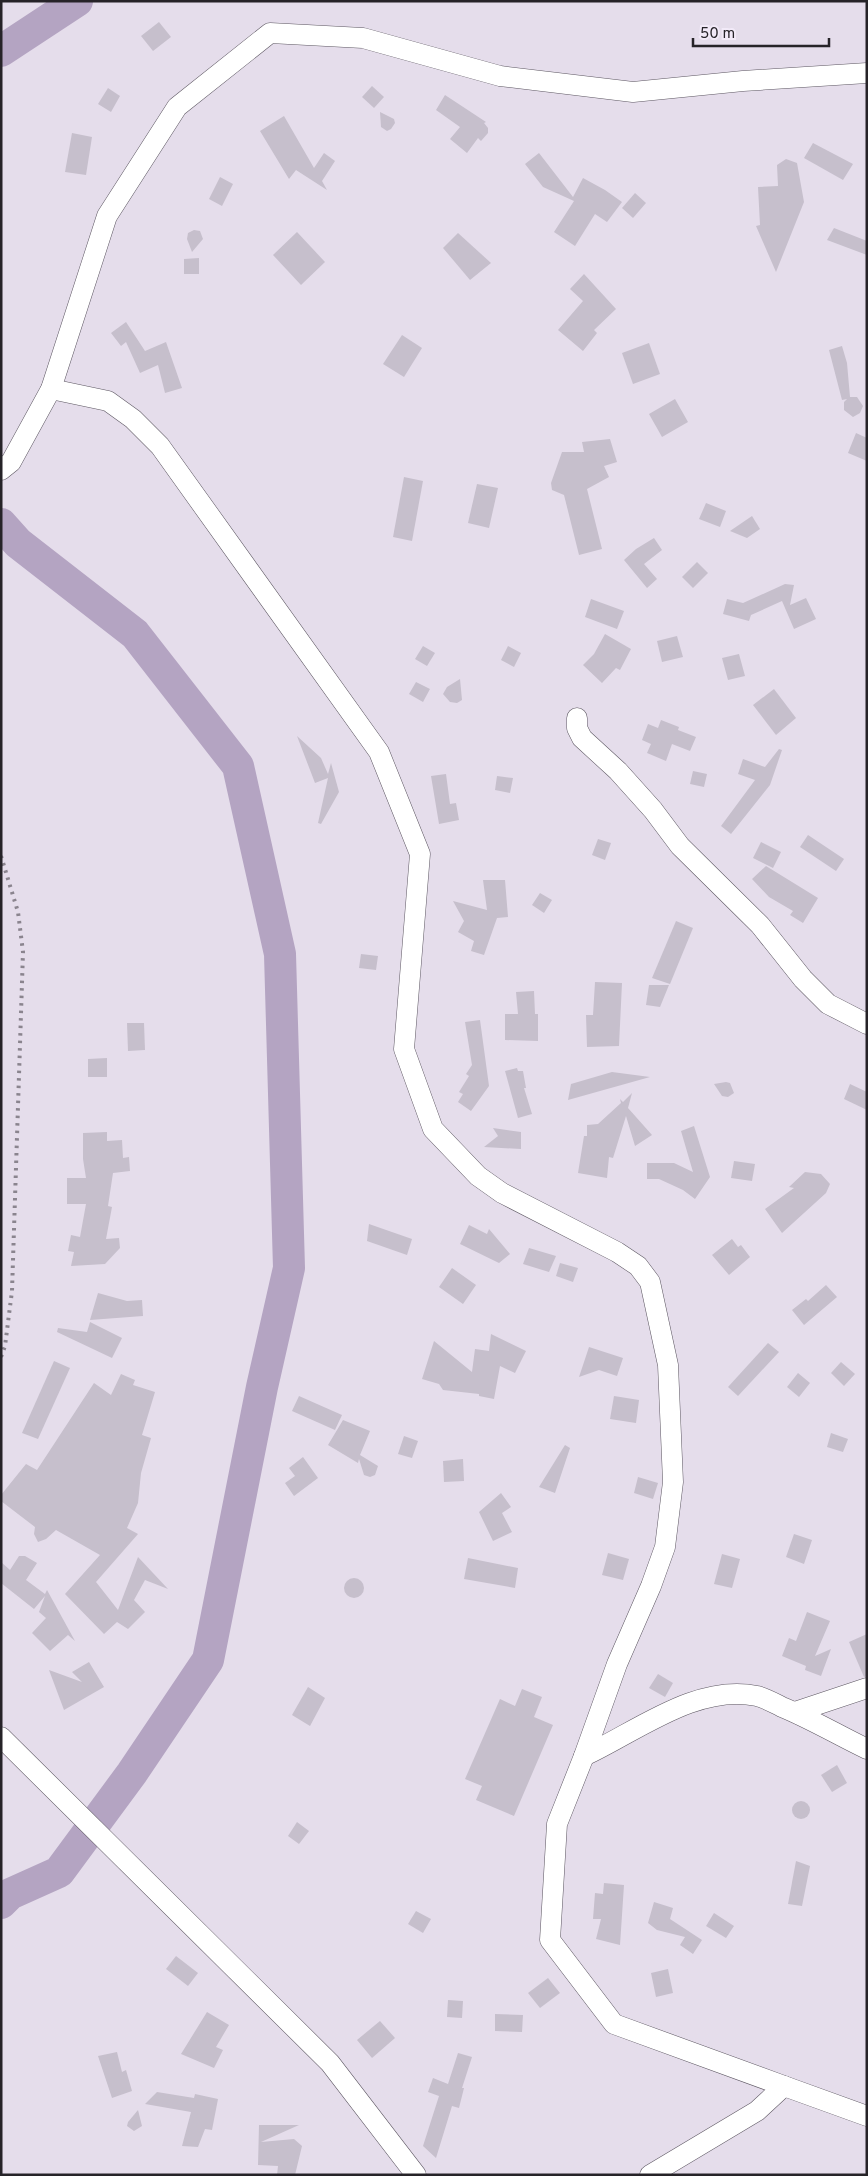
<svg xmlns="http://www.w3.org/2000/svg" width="868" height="2176" font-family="Overpass,sans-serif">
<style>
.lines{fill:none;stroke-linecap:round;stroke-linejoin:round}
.river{stroke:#b4a4c2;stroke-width:32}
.building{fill:#c6bfcc}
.minor-casing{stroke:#5d5762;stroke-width:21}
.minor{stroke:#fff;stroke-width:20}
.rail{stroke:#8a848e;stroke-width:4;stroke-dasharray:2.5 5;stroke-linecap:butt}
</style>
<rect width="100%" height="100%" fill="#e5ddeb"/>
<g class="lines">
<g class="river">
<polyline points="1,51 77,1"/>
<polyline points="1,524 18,543 135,634 238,766 280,954 289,1268 262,1387 208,1660 132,1773 59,1872 10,1894 1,1903"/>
</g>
</g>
<g class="building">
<polygon points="159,22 171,37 153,51 141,36"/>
<polygon points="372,86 384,97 374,108 362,97"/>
<polygon points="108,88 120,96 111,112 98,104"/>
<polygon points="445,95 486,122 484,123 488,128 488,133 481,141 478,138 467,153 450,139 460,127 436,110"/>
<polygon points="380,112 394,119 395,123 391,129 387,131 381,127"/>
<polygon points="284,116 314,168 324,153 335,161 322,181 327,190 296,170 289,179 260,131"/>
<polygon points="72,133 92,137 86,175 65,172"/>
<polygon points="813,143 853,164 843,180 804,158"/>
<polygon points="539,153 573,197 583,178 605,190 622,202 607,222 595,214 575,246 554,232 574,201 543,187 525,164"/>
<polygon points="786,159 797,163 804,202 776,272 756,226 760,225 758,187 778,186 777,165"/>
<polygon points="220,177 233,184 222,206 209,199"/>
<polygon points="635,193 646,203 633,218 622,208"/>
<polygon points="834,228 867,241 867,255 827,240"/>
<polygon points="194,230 200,231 203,239 192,252 187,239 188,233"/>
<polygon points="297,232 325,262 301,285 273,255"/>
<polygon points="458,233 491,263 470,280 443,248"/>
<polygon points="199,258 199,274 184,274 184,259"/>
<polygon points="584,274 616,309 594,330 597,333 583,351 558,330 583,301 570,289"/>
<polygon points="126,322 145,351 166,342 182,388 165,393 158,365 140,373 126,342 121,346 111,333"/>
<polygon points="402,335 422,348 404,377 383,364"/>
<polygon points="649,343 660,374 633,384 622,353"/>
<polygon points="842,346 847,363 850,397 857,397 863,406 860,413 853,417 844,410 844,402 847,399 842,400 829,350"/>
<polygon points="675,399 688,422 662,437 649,414"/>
<polygon points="856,433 867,438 867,461 848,453"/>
<polygon points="610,439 617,462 604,466 609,477 587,489 602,549 579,555 564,495 552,490 551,483 562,452 584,452 582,442"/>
<polygon points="404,477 423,481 412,541 393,537"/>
<polygon points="477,484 498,488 489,528 468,523"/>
<polygon points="706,503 726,511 720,527 699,519"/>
<polygon points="752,516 760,529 747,538 730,531"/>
<polygon points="654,538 662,550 644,564 657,579 647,588 624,560 636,549"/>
<polygon points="697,562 708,573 693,588 682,577"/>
<polygon points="785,584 794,585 790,605 806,598 816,619 794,629 782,601 751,615 749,621 723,614 727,599 743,603"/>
<polygon points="591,599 624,611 617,629 585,617"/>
<polygon points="605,634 631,649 620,670 616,668 602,683 583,665 594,654"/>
<polygon points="677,636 683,657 662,662 657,641"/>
<polygon points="423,646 435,653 427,666 415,659"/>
<polygon points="508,646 521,653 514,667 501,660"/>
<polygon points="739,654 745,676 728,680 722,658"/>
<polygon points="460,679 462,700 457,703 450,702 443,694 447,687"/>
<polygon points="416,682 430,689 423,702 409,694"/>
<polygon points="774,689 796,718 776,735 753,705"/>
<polygon points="661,720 679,727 678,730 696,737 690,751 672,744 666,761 647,753 651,744 642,740 648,724 658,728"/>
<polygon points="297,736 321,758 328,774 331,763 339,792 321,824 318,823 328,778 315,783"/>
<polygon points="779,749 782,750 770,785 731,834 721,826 755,780 738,774 743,759 765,767"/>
<polygon points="693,771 707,774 704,787 690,784"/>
<polygon points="446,774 450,804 456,803 459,820 439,824 431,776"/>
<polygon points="497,776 513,778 510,793 495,790"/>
<polygon points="808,835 844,859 836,871 800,847"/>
<polygon points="598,839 611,843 605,860 592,855"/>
<polygon points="761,842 781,852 773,868 753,858"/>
<polygon points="766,866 818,898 803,923 790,915 793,911 769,897 752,879"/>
<polygon points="483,880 505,880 508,917 497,918 484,955 471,951 474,941 458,932 464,921 453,901 487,910"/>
<polygon points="540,893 552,900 544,913 532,905"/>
<polygon points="676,921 693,928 670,984 652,978"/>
<polygon points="361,954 378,956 376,970 359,968"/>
<polygon points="595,982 622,983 619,1046 587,1047 586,1015 593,1015"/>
<polygon points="649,985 669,985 660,1007 646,1005"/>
<polygon points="534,991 535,1014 538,1014 538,1041 505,1040 505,1014 518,1014 516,992"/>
<polygon points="480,1020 489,1086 471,1111 458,1102 463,1094 459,1092 469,1076 466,1074 472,1065 465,1022"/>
<polygon points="127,1023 144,1023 145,1050 128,1051"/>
<polygon points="107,1058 107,1077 88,1077 88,1059"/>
<polygon points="517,1068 518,1071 523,1071 526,1088 524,1088 532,1114 518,1118 505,1071"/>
<polygon points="612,1072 650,1077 568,1100 571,1084"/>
<polygon points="726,1082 730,1083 734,1093 728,1097 722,1096 714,1084"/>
<polygon points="850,1084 867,1092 867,1110 844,1099"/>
<polygon points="632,1093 628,1108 652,1135 635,1146 626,1116 613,1158 609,1157 607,1178 578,1173 584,1136 587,1136 587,1125 598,1124 621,1103 620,1099 623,1102"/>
<polygon points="694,1126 710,1177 695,1199 683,1190 659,1179 647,1179 647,1163 674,1163 693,1172 681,1131"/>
<polygon points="493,1128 521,1132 521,1149 484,1147 498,1136"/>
<polygon points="107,1132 107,1141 122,1140 123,1158 129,1157 130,1171 113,1173 108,1206 112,1207 106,1239 119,1238 120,1248 105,1264 71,1266 74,1252 68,1251 71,1235 80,1237 86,1204 67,1204 67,1178 86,1178 83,1159 83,1133"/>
<polygon points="734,1161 755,1164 752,1181 731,1178"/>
<polygon points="805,1172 821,1174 830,1184 826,1193 782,1233 765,1209 794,1188 789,1187"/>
<polygon points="369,1224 412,1239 407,1255 367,1241"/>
<polygon points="469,1225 487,1234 489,1229 510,1254 499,1263 460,1244"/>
<polygon points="732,1239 738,1247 741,1245 750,1257 729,1275 712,1255"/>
<polygon points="529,1248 556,1256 549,1272 523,1264"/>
<polygon points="560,1263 578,1268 573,1282 556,1276"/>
<polygon points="452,1268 476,1285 463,1304 439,1287"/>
<polygon points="826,1285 837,1297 804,1325 792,1310 806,1299 808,1301"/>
<polygon points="98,1293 127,1301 142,1300 143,1316 90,1320"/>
<polygon points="90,1322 122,1338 112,1358 57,1332 58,1328 87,1332"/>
<polygon points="491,1334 526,1351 515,1373 500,1366 494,1399 479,1396 479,1394 443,1390 439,1384 422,1379 434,1341 472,1372 475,1349 489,1351"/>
<polygon points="768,1343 779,1352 738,1396 728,1387"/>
<polygon points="589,1347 623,1358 617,1376 599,1370 579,1377"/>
<polygon points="54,1361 70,1368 38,1439 22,1433"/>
<polygon points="841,1362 855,1374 844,1386 831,1373"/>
<polygon points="798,1373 810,1383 799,1397 787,1387"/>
<polygon points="121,1374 135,1380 133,1385 155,1392 142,1435 151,1438 141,1473 138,1503 127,1528 138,1534 96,1582 118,1610 138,1557 168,1589 145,1580 134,1600 145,1612 128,1629 117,1622 104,1634 65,1594 100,1555 56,1530 46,1539 38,1542 34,1534 35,1527 1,1501 1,1495 26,1464 37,1470 94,1383 111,1395"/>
<polygon points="299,1396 342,1415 335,1430 292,1411"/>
<polygon points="614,1396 639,1400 636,1423 610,1419"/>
<polygon points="343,1420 370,1431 360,1455 378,1466 375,1475 370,1477 364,1475 359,1459 358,1463 328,1445"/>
<polygon points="831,1433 848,1439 843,1452 827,1447"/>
<polygon points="404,1436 418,1441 412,1458 398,1454"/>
<polygon points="565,1445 570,1448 555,1493 539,1487"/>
<polygon points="303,1457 318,1478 294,1496 285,1483 295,1476 289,1468"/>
<polygon points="463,1459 464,1481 444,1482 443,1461"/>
<polygon points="638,1477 658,1483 653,1499 634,1493"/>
<polygon points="501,1493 511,1507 502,1513 512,1532 493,1541 479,1512"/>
<polygon points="794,1534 812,1540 804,1564 786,1557"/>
<polygon points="608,1553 629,1559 623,1580 602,1575"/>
<polygon points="722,1554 740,1559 732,1588 714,1584"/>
<polygon points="19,1556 25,1556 37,1563 26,1580 45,1594 47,1590 75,1641 68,1635 50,1651 32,1633 46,1618 39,1612 45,1596 34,1609 1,1583 1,1562 10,1570"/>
<polygon points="468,1558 518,1568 515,1588 464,1579"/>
<circle cx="354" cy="1588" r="10"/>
<polygon points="807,1612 830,1621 815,1656 831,1649 821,1676 805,1670 806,1666 782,1656 789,1638 796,1641"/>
<polygon points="867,1634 867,1676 864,1677 849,1642"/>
<polygon points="89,1662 104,1687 64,1710 49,1670 82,1682 72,1672"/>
<polygon points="658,1674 673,1683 665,1697 649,1688"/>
<polygon points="308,1687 325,1698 310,1726 292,1715"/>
<polygon points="522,1689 542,1697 534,1717 553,1725 514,1816 476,1800 482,1786 465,1779 500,1699 515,1706"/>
<polygon points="837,1765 847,1783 832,1792 821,1775"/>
<circle cx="801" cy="1810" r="9"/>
<polygon points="297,1822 309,1831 299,1844 288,1836"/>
<polygon points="796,1861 810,1866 802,1906 788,1904"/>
<polygon points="604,1883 624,1885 620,1945 596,1939 601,1919 593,1919 595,1893 603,1894"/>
<polygon points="654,1902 673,1908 670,1919 702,1940 693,1954 680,1945 685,1937 657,1930 648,1923"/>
<polygon points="416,1911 431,1919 423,1933 408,1924"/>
<polygon points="714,1913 734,1926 726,1938 706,1926"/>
<polygon points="176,1956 198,1973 188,1986 166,1969"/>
<polygon points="668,1969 673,1993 656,1997 651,1973"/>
<polygon points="548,1978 560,1993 540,2008 528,1993"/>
<polygon points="448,2000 463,2001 462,2018 447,2017"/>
<polygon points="207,2012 229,2025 216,2047 223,2050 214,2068 181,2054"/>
<polygon points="495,2014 523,2015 522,2032 495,2031"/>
<polygon points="380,2021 395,2038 372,2058 357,2040"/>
<polygon points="117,2052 122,2072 126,2070 132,2091 112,2098 98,2056"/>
<polygon points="458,2053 472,2057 462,2088 464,2088 459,2108 452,2106 436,2158 423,2146 439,2096 428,2092 433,2078 448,2084"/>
<polygon points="157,2092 194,2098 195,2094 218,2099 212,2130 205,2129 198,2147 182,2146 191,2112 145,2104"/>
<polygon points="138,2110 142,2126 134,2131 127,2126 128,2122"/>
<polygon points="259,2125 299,2125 261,2142 294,2139 302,2146 295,2175 277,2175 278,2166 258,2165"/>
</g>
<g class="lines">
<defs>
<g id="minor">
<polyline points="51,389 108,401 133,419 160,446 379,752 420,854 404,1049 433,1129 478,1176 502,1193 617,1252 638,1266 650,1282 668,1365 673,1482 665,1547 651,1586 617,1664 584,1756 557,1824 550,1940 614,2024 784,2086"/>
<polyline points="1,470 11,462 51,389 107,216 177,107 270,33 363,38 500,76 633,92 743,81 867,73"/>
<polyline points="577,718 577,728 582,738 618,771 653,810 680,846 760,925 803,979 828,1004 867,1024"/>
<polyline points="795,1712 867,1688"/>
<polyline points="1,1737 330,2063 416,2175"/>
<path d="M584,1756C636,1732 697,1683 757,1696C765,1698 774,1703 782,1707C811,1719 838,1735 867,1749"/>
<polyline points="650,2175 757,2111 784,2086 867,2116"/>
</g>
</defs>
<use href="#minor" class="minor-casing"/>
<use href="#minor" class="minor"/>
<polyline class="rail" points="1,856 18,912 23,952 12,1291 5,1346 1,1357"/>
</g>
<rect width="868" height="2176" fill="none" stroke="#262328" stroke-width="5"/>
<path d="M693 38v8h136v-8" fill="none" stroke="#262328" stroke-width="2.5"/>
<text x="700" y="38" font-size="15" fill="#262328" stroke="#f2eaf8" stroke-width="4" paint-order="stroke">50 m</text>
</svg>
